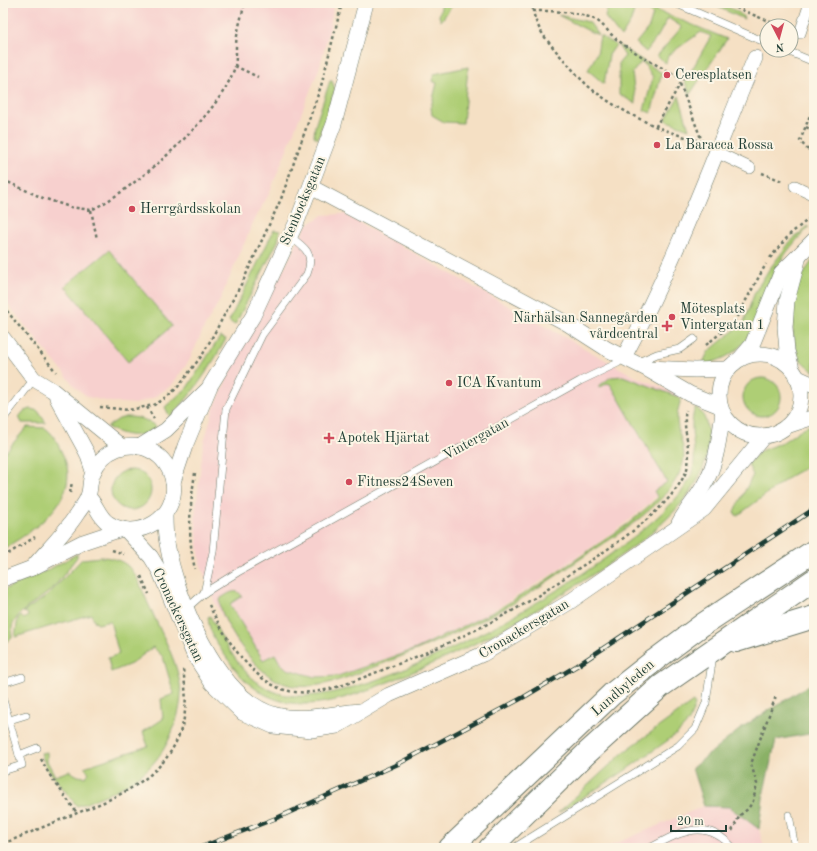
<svg xmlns="http://www.w3.org/2000/svg" width="817" height="851" font-family="'Old Standard TT',serif">
<style>
.built{fill:#f7d0ce}
.green{fill:#aece75;stroke:#668654}
.forest{fill:#8ab166;stroke:#54774d}
.lines{fill:none;stroke-linecap:round;stroke-linejoin:round}
.service-casing{stroke:#6a7666;stroke-width:8}
.pedestrian-casing{stroke:#6a7666;stroke-width:12}
.minor-casing{stroke:#6a7666;stroke-width:16}
.motorway-casing{stroke:#6a7666;stroke-width:24}
.path{stroke:#6a7666;stroke-width:2.5;stroke-dasharray:3 3;stroke-linecap:butt}
.service{stroke:#fff;stroke-width:7}
.pedestrian{stroke:#fff;stroke-width:11}
.minor{stroke:#fff;stroke-width:15}
.motorway{stroke:#fff;stroke-width:22}
.rail-casing{stroke:#1f3d34;stroke-width:4.5}
.rail{stroke:#fcf5e5;stroke-width:3;stroke-dasharray:9;stroke-linecap:butt}
.poi-dot{fill:#d1495b;stroke:#fcf5e5;stroke-width:1.5}
.labels{text-anchor:middle;dominant-baseline:central;stroke-width:4;stroke-linejoin:round;paint-order:stroke}
.poi-label{font-size:14px;fill:#1f3d34;stroke:#fcf5e5;text-anchor:start}
.street-label{font-size:14px;fill:#1f3d34;stroke:#fcf5e5}
</style>
<rect width="100%" height="100%" fill="#fcf5e5"/>
<filter id="ink" filterUnits="userSpaceOnUse"><feTurbulence type="fractalNoise" baseFrequency=".025" numOctaves="2"/><feDisplacementMap in="SourceGraphic" scale="8" xChannelSelector="R" yChannelSelector="G"/><feConvolveMatrix kernelMatrix="1 2 1 2 8 2 1 2 1" color-interpolation-filters="sRGB"/></filter>
<filter id="wash" filterUnits="userSpaceOnUse"><feTurbulence type="fractalNoise" baseFrequency=".012" numOctaves="4" result="noise"/><feDisplacementMap in="SourceGraphic" scale="16" xChannelSelector="R" yChannelSelector="G"/><feGaussianBlur stdDeviation="0.9" result="paint"/><feColorMatrix in="noise" values="0 0 0 0 0 0 0 0 0 0 0 0 0 0 0 0 0 1.4 0 .05"/><feComposite in="paint" operator="in"/></filter>
<g filter="url(#wash)">
<rect width="100%" height="100%" fill="#f5e0c4"/>
<g class="built">
<polygon points="3,3 334,3 330,27 319,69 269,194 253,223 220,300 205,326 189,361 172,385 153,398 135,404 110,402 88,397 76,388 3,298"/>
<polygon points="344,214 634,376 680,395 675,419 670,482 642,510 611,534 546,578 487,614 441,638 403,655 335,679 269,674 253,663 236,641 215,603 200,563 195,515 203,446 213,410 238,355 307,225 323,215"/>
<polygon points="3,356 5,358 6,397 3,401"/>
<polygon points="704,806 729,807 759,829 764,848 605,848"/>
</g>
<g class="green">
<polygon points="442,3 454,3 441,21 439,16"/>
<polygon points="609,3 636,3 631,21 621,37 605,17"/>
<polygon points="639,3 727,39 690,94 685,82 711,36 701,32 668,55 666,63 657,56 682,27 668,18 658,36 646,52 636,43 649,27 653,14"/>
<path d="M709,3C717,3 742,10 744,19Z"/>
<polygon points="558,15 589,22 599,35 593,33"/>
<polygon points="600,36 616,45 609,55 604,84 588,70 597,54"/>
<polygon points="618,45 662,73 651,113 644,110 653,77 642,61 632,73 636,104 619,94 619,63 625,56"/>
<polygon points="468,67 463,123 444,122 432,115 431,107 437,83 432,81 434,74"/>
<polygon points="330,81 332,81 335,89 318,139 314,136 315,126"/>
<polygon points="679,96 689,129 665,120"/>
<path d="M808,226L809,227C792,244 779,260 770,282C751,325 755,353 702,365L708,352L744,322L755,292L768,271L790,242Z"/>
<polygon points="274,230 280,231 278,241 235,325 229,321"/>
<polygon points="109,250 172,326 128,362 65,286"/>
<path d="M814,258V372C809,367 802,363 799,357C791,345 791,304 796,290C800,279 807,268 814,258Z"/>
<path d="M220,337L226,339C210,368 193,394 170,417L165,407L187,388Z"/>
<path d="M623,376L681,398C680,404 677,411 677,417C677,440 691,451 679,474C662,507 619,534 589,553C561,572 534,592 505,608C462,631 419,650 374,667C348,677 317,691 289,685C266,679 251,660 238,642C232,633 216,607 221,598C228,594 236,587 242,596L230,604L263,660L275,654L280,663L287,669L315,677L338,676L416,649L497,610L542,583L628,524L658,498L654,491L667,482L611,385L608,383L599,388V386L611,377Z"/>
<circle cx="762" cy="397" r="19"/>
<path d="M695,408C702,410 706,420 707,427C712,449 703,473 691,491C666,526 630,550 595,573C531,616 465,652 393,680C365,691 335,704 304,704C274,704 249,689 232,665C221,650 209,635 208,617L210,616C227,647 245,684 281,694C364,717 638,557 685,487C705,457 685,437 695,408Z"/>
<polygon points="31,409 38,411 46,423 22,423 19,417 24,411"/>
<path d="M126,417C138,417 147,419 156,427C139,440 124,436 107,427L119,419Z"/>
<polygon points="814,424 814,463 792,475 737,516 734,512 753,475 748,464 760,451 783,442 803,428"/>
<path d="M27,427L45,428C54,434 57,443 62,453C85,497 35,530 3,549V455Z"/>
<circle cx="131" cy="490" r="20"/>
<path d="M77,554V557C69,567 62,578 54,587C40,602 7,613 12,637L4,644L5,654L3,650V590L48,570Z"/>
<path d="M101,557C137,558 138,584 152,612C163,637 179,664 181,692C181,704 178,716 174,727C161,764 138,781 103,796C94,799 86,804 77,806L46,767L41,753L47,752V761L55,776L69,771L78,776L85,777L89,773L84,767L148,746L143,732L163,719L161,699L174,694L163,657L153,647L131,664L111,672L108,658L119,654L110,621L98,624L95,622L91,614L15,637L18,618L21,616L24,619L28,616L27,613L23,612L47,596L82,559Z"/>
<polygon points="693,702 695,705 689,721 677,734 620,774 558,813 624,752"/>
</g>
<polygon class="forest" points="814,682 814,733 776,740 764,791 759,829 729,807 704,806 692,768 744,726"/>
</g>
<g filter="url(#ink)">
<g class="lines">
<defs>
<g id="service">
<polyline points="675,3 767,43"/>
<polyline points="785,50 814,62"/>
<polyline points="636,363 657,354 680,349 694,339"/>
<polyline points="3,419 34,379"/>
<path d="M204,593L213,552L226,409L262,335L307,274C315,254 305,247 289,236"/>
<polyline points="186,609 204,593 238,572 580,381 618,363 624,357"/>
<polyline points="3,683 22,677"/>
<polyline points="3,700 22,765 3,771"/>
<polyline points="3,722 26,715"/>
<polyline points="19,755 37,748"/>
<polyline points="789,815 795,848"/>
<polyline points="514,848 678,746 695,729 706,703 713,655"/>
<path d="M650,848C680,832 706,817 733,848"/>
</g>
<g id="pedestrian">
<polyline points="800,33 810,3"/>
<polyline points="716,152 750,168"/>
<polyline points="795,186 814,195"/>
</g>
<g id="minor">
<polyline points="311,187 568,324 607,349 645,368 690,394 720,406"/>
<polyline points="3,338 34,379 52,390 122,447"/>
<circle cx="760" cy="395" r="41"/>
<path d="M624,357C676,261 713,158 755,58"/>
<polyline points="740,359 752,345 781,273 814,240"/>
<polyline points="648,368 695,370 728,369"/>
<polyline points="792,369 787,351 785,327 787,301 799,256"/>
<polyline points="796,377 814,385"/>
<polyline points="57,398 87,453 93,471"/>
<polyline points="787,426 814,417"/>
<polyline points="139,447 166,430 207,390"/>
<polyline points="173,482 185,446 210,386 253,316 298,219 334,124 366,3"/>
<path d="M165,515C165,524 165,534 167,543C176,596 217,700 276,715C303,722 333,713 360,711"/>
<path d="M679,523C686,510 697,498 704,485C717,463 719,438 723,413"/>
<polyline points="126,530 151,557 160,572 194,655 212,683 243,713 273,726 311,730 337,726 389,695 483,654 568,603 704,509 764,436"/>
<path d="M32,568C47,550 64,534 77,514C80,509 86,503 88,496C91,489 89,480 93,473C102,450 129,439 151,451C163,457 171,469 173,482C179,517 138,543 108,523C98,516 96,503 88,497"/>
<polyline points="3,579 32,568 83,542 122,529"/>
</g>
<g id="motorway">
<polyline points="736,641 814,617"/>
<polyline points="450,848 612,694 655,660 702,625 814,551"/>
<polyline points="490,848 587,753 661,686 814,580"/>
</g>
</defs>
<use href="#service" class="service-casing"/>
<use href="#pedestrian" class="pedestrian-casing"/>
<use href="#minor" class="minor-casing"/>
<use href="#motorway" class="motorway-casing"/>
<g class="path">
<path d="M532,3C534,28 547,40 562,58C572,68 582,82 594,91C626,115 665,133 704,142"/>
<polyline points="725,3 780,26"/>
<path d="M533,11C553,11 575,11 594,19C603,23 610,35 619,41C639,56 660,67 683,79L656,126"/>
<polyline points="235,66 258,77"/>
<polyline points="680,84 702,141"/>
<polyline points="814,105 800,141 807,149 814,150"/>
<polyline points="806,127 814,131"/>
<polyline points="762,173 782,181"/>
<path d="M3,180L43,198L70,207L91,210C134,190 223,113 235,66C237,56 235,45 237,36C239,25 242,14 245,3"/>
<polyline points="91,210 97,239"/>
<polyline points="770,258 790,234 814,215"/>
<polyline points="3,306 56,372"/>
<polyline points="706,345 734,322 766,264"/>
<polyline points="100,407 129,410 154,405 164,399 177,388 203,354 244,279 281,199 321,86 342,3"/>
<polyline points="147,407 154,419"/>
<path d="M195,473C190,506 187,536 195,569"/>
<polyline points="70,493 72,482"/>
<polyline points="112,550 124,554"/>
<polyline points="3,557 35,537"/>
<polyline points="141,576 149,594"/>
<path d="M209,605C225,638 255,688 295,692C325,695 353,681 380,671C425,654 468,635 510,612C535,599 558,582 582,566C615,545 668,510 685,474C695,453 681,432 686,410"/>
<polyline points="41,759 49,774 77,813"/>
<polyline points="732,831 740,815 748,809 753,801 757,784 751,764 776,696"/>
<path d="M3,844C24,835 46,826 67,817C110,800 164,781 180,732C188,711 186,691 183,669"/>
</g>
<use href="#service" class="service"/>
<use href="#pedestrian" class="pedestrian"/>
<use href="#minor" class="minor"/>
<use href="#motorway" class="motorway"/>
<defs>
<polyline id="rail" points="199,848 279,817 398,764 524,697 578,665 814,509"/>
</defs>
<use href="#rail" class="rail-casing"/>
<use href="#rail" class="rail"/>
</g>
</g>
<g class="poi-dot">
<circle cx="667" cy="75" r="4"/>
<circle cx="657" cy="145" r="4"/>
<circle cx="132" cy="209" r="4"/>
<circle cx="672" cy="317" r="4"/>
<path d="M665 320h4v4h4v4h-4v4h-4v-4h-4v-4h4z"/>
<circle cx="449" cy="383" r="4"/>
<path d="M327 432h4v4h4v4h-4v4h-4v-4h-4v-4h4z"/>
<circle cx="349" cy="482" r="4"/>
</g>
<g class="labels">
<g class="poi-label">
<text x="675" y="75">Ceresplatsen</text>
<text x="665" y="145">La Baracca Rossa</text>
<text x="140" y="209">Herrgårdsskolan</text>
<text x="680" y="309">Mötesplats<tspan x="680" dy="16">Vintergatan 1</tspan></text>
<text x="658" y="318" text-anchor="end">Närhälsan Sannegården<tspan x="658" dy="16">vårdcentral</tspan></text>
<text x="457" y="383">ICA Kvantum</text>
<text x="337" y="438">Apotek Hjärtat</text>
<text x="357" y="482">Fitness24Seven</text>
</g>
<g class="street-label">
<text transform="translate(303 201) rotate(-67)">Stenbocksgatan</text>
<text transform="translate(476 439) rotate(-29)">Vintergatan</text>
<text transform="translate(178 615) rotate(65)">Cronackersgatan</text>
<text transform="translate(524 629) rotate(-31)">Cronackersgatan</text>
<text transform="translate(623 688) rotate(-41)">Lundbyleden</text>
</g>
</g>
<rect width="817" height="851" fill="none" stroke="#fcf5e5" stroke-width="16"/>
<g transform="translate(779 38) rotate(174)"><circle r="19" fill="#fcf5e5" stroke="#a4ab9e"/>
<path d="M0-3L7 15L0 10L-7 15Z" fill="#d1495b"/>
<text y="-6" font-size="11" font-weight="bold" text-anchor="middle" fill="#1f3d34">N</text>
</g>
<path d="M671 825v6h55v-6" fill="none" stroke="#1f3d34" stroke-width="2"/>
<text x="677" y="825" font-size="12" fill="#1f3d34" stroke="#fcf5e5" stroke-width="3" paint-order="stroke">20 m</text>
</svg>
